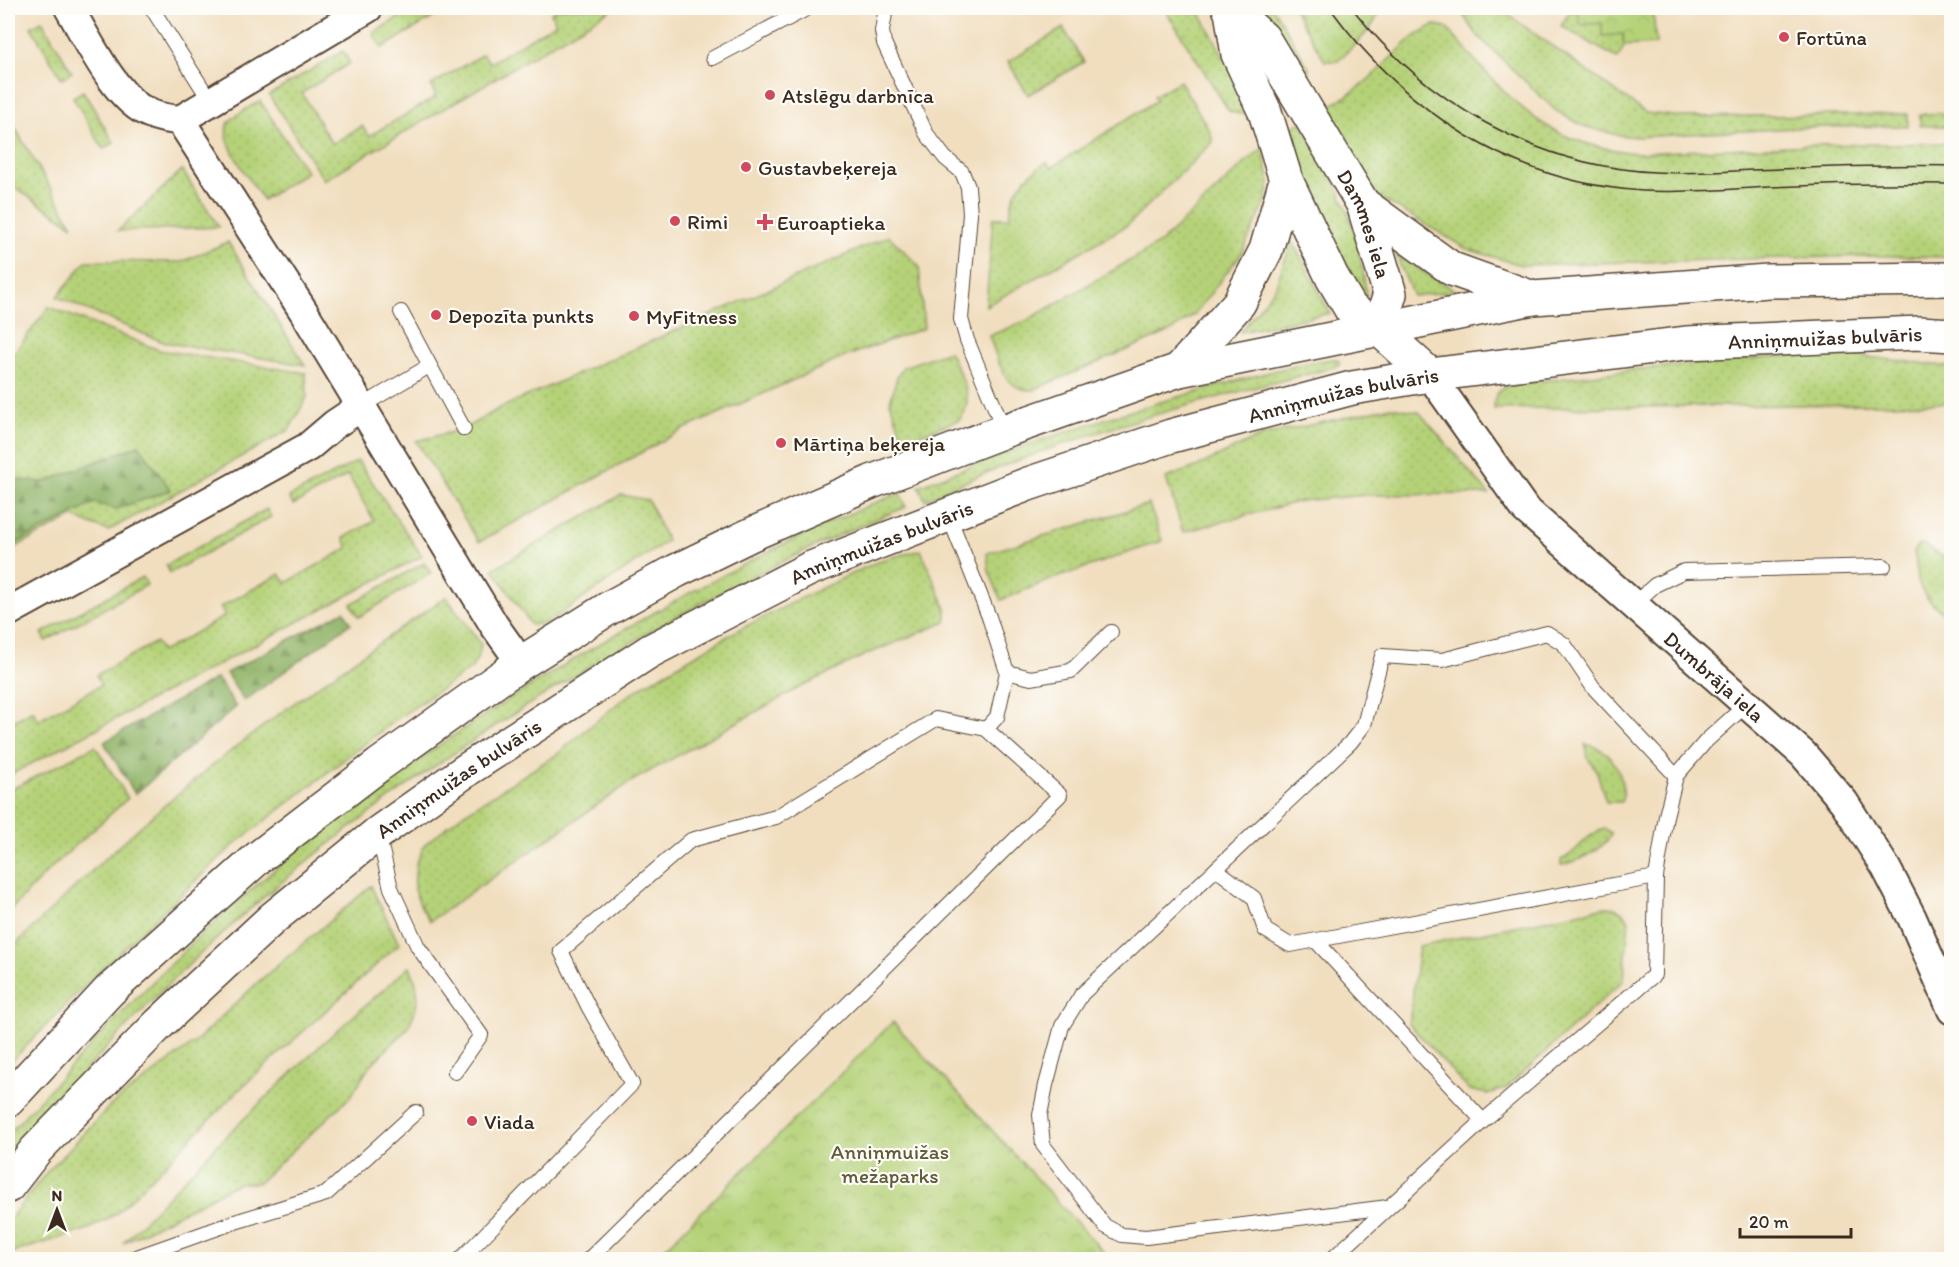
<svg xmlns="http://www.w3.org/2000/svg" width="1959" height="1267" font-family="Itim,sans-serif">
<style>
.grass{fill:url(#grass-dots);stroke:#787e4b;stroke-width:1.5}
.forest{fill:url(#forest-firs);stroke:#666f43;stroke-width:1.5}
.park{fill:url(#park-crowns);stroke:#787e4b;stroke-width:1.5}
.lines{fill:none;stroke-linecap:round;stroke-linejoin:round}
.service-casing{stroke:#564536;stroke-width:16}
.minor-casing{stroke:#564536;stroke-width:32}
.tertiary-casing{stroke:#564536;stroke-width:36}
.service{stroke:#fff;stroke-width:14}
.minor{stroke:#fff;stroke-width:28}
.tertiary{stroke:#fff;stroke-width:33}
.tram{stroke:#3b2a1e;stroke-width:1.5}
.poi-dot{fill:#d1495b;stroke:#fdfcf7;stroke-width:2}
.labels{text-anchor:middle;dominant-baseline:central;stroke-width:4.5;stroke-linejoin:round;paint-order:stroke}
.poi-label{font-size:21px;fill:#3b2a1e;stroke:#fdfcf7;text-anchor:start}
.street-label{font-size:21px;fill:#3b2a1e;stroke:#fdfcf7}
.park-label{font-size:21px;fill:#605c39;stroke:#fdfcf7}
</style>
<defs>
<pattern id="grass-dots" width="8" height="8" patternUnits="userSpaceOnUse" patternTransform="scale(1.5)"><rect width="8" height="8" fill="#b5d278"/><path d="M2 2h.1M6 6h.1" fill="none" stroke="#9db467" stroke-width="1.8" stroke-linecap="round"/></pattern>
<pattern id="forest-firs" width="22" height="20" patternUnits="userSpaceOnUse" patternTransform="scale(1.5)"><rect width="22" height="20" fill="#90b468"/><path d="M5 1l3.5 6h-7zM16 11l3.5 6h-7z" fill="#779355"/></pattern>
<pattern id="park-crowns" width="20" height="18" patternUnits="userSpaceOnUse" patternTransform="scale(1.5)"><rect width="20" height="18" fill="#b5d278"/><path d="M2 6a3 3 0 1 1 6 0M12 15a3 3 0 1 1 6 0" fill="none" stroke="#9db467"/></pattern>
</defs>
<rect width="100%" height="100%" fill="#fdfcf7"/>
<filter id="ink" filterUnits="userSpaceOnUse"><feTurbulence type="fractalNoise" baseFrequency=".0167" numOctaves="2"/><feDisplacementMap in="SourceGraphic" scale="12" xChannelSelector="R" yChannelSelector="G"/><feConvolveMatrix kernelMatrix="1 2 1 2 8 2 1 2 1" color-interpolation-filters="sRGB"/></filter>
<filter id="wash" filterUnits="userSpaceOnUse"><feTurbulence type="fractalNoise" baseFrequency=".008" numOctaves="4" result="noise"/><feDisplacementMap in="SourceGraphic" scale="24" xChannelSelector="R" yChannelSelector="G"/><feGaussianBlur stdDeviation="1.35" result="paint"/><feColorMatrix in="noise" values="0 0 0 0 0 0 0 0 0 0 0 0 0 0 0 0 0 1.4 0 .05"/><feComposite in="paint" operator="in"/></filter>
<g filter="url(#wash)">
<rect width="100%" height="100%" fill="#f1debf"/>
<g class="grass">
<polygon points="415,8 449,8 382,48 373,33"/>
<polygon points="560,8 614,8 324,180 269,95 343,51 350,63 302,93 332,144 362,126 369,136 436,97 431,85 483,54 490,63 556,23 551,13"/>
<polygon points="1164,8 1197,8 1227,62 1248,108 1246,113 1239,114 1229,111"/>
<polygon points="1259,8 1273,8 1309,68 1309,74 1303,81"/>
<path d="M1293,8H1378C1380,26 1350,48 1338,61H1325Z"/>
<polygon points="1469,8 1500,9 1646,113 1683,117 1908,114 1908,126 1813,127 1637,137 1617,135 1583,126 1556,111 1477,35 1461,12"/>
<polygon points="1572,8 1578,8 1623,34 1624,46 1618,59 1561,26"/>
<polygon points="42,21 72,72 62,79 31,27"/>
<path d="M1435,25L1446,27C1473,58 1510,103 1545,125C1572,142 1605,150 1637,153L1811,145L1951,143V257L1869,256L1521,265L1467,249L1377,196L1320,111C1339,101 1357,91 1372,76C1392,58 1409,36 1435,25Z"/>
<polygon points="1063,28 1084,62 1028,95 1008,62"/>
<path d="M1180,81L1210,131L1213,142L1128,225L986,306L993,218H1009C1012,188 1023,178 1047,162L1051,168L1157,100L1154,96Z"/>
<polygon points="83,91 114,143 103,149 73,97"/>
<path d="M260,101L307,172L263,200C254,185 216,138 229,122C236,113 251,107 260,101Z"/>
<polygon points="1951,113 1951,126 1920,126 1920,114"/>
<polygon points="8,116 73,226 14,187 8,180"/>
<path d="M1301,122C1315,149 1334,176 1345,205C1358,236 1364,270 1367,304L1335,245L1283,134Z"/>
<path d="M1263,148L1270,183L1265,204L1241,254L1194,315L1171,331L1033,390C1003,392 998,358 989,336L1028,320L1160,243L1249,159Z"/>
<polygon points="182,170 219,227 118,231"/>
<polygon points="889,236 919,266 924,328 847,356 684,429 479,542 416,441 464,429 500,408"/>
<polygon points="1292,241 1330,313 1240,332 1275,288"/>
<polygon points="228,242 305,365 163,342 57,297 86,261 181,262"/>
<polygon points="1396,255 1456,291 1413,296"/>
<polygon points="49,307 159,350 306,373 307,397 289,430 108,531 73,517 8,551 8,361"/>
<path d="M949,351C959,373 978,399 959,420L904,440L890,402L897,377L903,367Z"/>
<path d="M1815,353H1835L1951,367V403L1494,409C1494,397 1496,391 1508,385L1641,369Z"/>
<path d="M1334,359L1339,361V365L1332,368C1195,402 1053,439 925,500L919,486C1016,447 1113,414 1214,387C1251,377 1297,363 1334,359Z"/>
<polygon points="1391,407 1419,412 1489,494 1366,495 1301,501 1183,532 1166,478 1198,466 1261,436"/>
<polygon points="358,461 422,556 8,776 8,724 33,710 38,720 101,685 96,675 156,642 162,652 225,616 220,607 280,574 286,583 348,548 344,538 374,521 348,475 293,505 289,497"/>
<path d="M900,493L906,507C802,548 701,601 605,658C452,748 306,851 178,975C119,1032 64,1094 8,1154V1134C71,1066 134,998 202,934C336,808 490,705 650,615C728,571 816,525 900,493Z"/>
<polygon points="621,495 648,500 667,541 547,623 531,625 493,569"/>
<polygon points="1149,504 1162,541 1047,581 1001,600 989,571 987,553"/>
<polygon points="267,509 271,517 170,573 166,565"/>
<polygon points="1923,544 1951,562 1951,621 1927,598 1919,585 1914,550 1918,545"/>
<polygon points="921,550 946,609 946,622 865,655 797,689 632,781 430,921 422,909 414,890 416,864 425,844 463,814 556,755 623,699 646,684 740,629 824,587 881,560"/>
<polygon points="424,563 431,573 359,617 351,604"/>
<polygon points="143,577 147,585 46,641 42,633"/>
<path d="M446,597L481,644L479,655L472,668L394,721L235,844L89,981L8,1065V952L10,950C79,882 150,814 227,754C298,698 372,648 446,597Z"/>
<path d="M1585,744C1593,746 1600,748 1607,754C1618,765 1628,788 1621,802H1606L1597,772L1588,758Z"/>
<polygon points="95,746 128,798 51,868 8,913 8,791"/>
<path d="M1604,829L1611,833C1608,847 1574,864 1561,865V860C1578,853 1585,834 1604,829Z"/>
<polygon points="371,886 399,944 240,1089 116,1214 89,1229 8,1254 8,1221 47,1172 110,1106 195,1042 258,982"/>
<path d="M1606,907C1618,907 1623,911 1629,921L1624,980L1505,1089L1487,1094L1469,1090L1409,1024L1419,946Z"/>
<polygon points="410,966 416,984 418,998 415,1011 408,1028 369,1067 351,1096 258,1183 238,1183 123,1243 227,1135 323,1043"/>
</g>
<g class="forest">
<polygon points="139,445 171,490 116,509 95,503 8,547 8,479 45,482"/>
<polygon points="344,611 351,623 244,701 226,673"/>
<polygon points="217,678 236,707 135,794 104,742"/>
</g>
<g class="park">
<polygon points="1572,8 1653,8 1656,44 1624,46 1623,34 1602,36 1602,23 1580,25 1578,9"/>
<polygon points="893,1022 1110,1259 654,1259"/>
</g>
</g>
<g filter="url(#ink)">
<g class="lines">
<defs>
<g id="service">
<polyline points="886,8 882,31 884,43 926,133 945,158 962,172 968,187 970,214 961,319 967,340 1004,430"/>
<polyline points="153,10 211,102"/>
<polyline points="713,58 808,8"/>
<polyline points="401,312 464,429"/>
<polyline points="362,406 429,366"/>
<polyline points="948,514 989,617 1007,672 997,717 986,729"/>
<polyline points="1634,604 1655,585 1684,571 1884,566"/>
<polyline points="1007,672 1031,678 1071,671 1111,632"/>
<polyline points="378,834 391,888 418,947 481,1035 455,1072"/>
<polyline points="1216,869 1350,743 1364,725 1382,656 1442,660 1547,633 1564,644 1593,687 1676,776"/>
<polyline points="1316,941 1483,1121"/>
<polyline points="1388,1207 1146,1237 1122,1235 1105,1226 1043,1145 1040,1115 1046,1085 1062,1026 1082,994 1216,869 1254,898 1265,930 1290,945 1656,877"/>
<polyline points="128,1260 238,1221 326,1194 416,1112"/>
<polyline points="460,1260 632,1084 588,1006 561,951 691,840 776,817 936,719 986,729 1060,795 588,1260"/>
<polyline points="1331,1260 1483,1121 1654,975 1656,877 1666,816 1676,776 1706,741 1747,704"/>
</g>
<g id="minor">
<path d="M69,8C87,38 116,100 149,113C159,118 169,119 180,120L368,8"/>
<polyline points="180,120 304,312 494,625 521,663"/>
<path id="s1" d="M1430,375L1525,509L1803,754L1844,802L1886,868L1912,918L1952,1010"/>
<polyline points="8,612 308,447 335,424 362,406"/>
</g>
<g id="tertiary">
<path id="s2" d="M1229,8L1263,38L1363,204L1390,294L1379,329"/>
<polyline points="1231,11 1238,54 1265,112 1286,180 1332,277 1351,309 1379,329 1430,375"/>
<polyline points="1363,204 1452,269 1533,298"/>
<polyline points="1179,370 1239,303 1266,250 1286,180"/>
<polyline points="8,1100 109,991 259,857 379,765 521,663 609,608 676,571 750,535 871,482 1004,431 1179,370 1533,298 1768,281 1952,279"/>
<path id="s3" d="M8,1186L36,1150L159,1024L273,918L378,833L468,769L650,651L809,569L1028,484L1171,436L1352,388L1430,375L1686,343L1919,333L1952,335"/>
</g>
</defs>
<use href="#service" class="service-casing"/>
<use href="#minor" class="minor-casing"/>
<use href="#tertiary" class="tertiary-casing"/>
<use href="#service" class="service"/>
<use href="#minor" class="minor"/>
<use href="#tertiary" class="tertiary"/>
<g class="tram">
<path d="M1330,8C1406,112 1512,183 1643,191C1686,193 1728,189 1770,187C1831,184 1891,183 1952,184"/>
<path d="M1352,8C1425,102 1535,166 1655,172C1687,174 1719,172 1751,170C1818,168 1885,164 1952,166"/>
</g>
</g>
</g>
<g class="poi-dot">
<circle cx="1784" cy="37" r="6"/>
<circle cx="770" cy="95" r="6"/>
<circle cx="746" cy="167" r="6"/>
<circle cx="675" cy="221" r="6"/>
<path d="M762 213h6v6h6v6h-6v6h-6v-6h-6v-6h6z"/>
<circle cx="436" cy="315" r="6"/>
<circle cx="634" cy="316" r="6"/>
<circle cx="781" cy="443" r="6"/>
<circle cx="472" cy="1121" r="6"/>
</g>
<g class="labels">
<g class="poi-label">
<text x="1796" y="37">Fortūna</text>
<text x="782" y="95">Atslēgu darbnīca</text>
<text x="758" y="167">Gustavbeķereja</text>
<text x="687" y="221">Rimi</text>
<text x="777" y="222">Euroaptieka</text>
<text x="448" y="315">Depozīta punkts</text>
<text x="646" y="316">MyFitness</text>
<text x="793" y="443">Mārtiņa beķereja</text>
<text x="484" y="1121">Viada</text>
</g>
<g class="street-label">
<text stroke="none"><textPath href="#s2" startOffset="258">Dammes iela</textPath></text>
<text stroke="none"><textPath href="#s3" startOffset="2068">Anniņmuižas bulvāris</textPath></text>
<text stroke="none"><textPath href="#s3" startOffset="1582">Anniņmuižas bulvāris</textPath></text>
<text stroke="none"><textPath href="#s3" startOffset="1096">Anniņmuižas bulvāris</textPath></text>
<text stroke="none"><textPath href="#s1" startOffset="417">Dumbrāja iela</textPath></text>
<text stroke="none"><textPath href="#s3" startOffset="610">Anniņmuižas bulvāris</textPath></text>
</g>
<g class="park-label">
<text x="890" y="1151">Anniņmuižas<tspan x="890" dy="24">mežaparks</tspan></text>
</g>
</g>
<rect width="1959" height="1267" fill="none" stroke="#fdfcf7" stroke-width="30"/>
<g transform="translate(57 1210)" stroke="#fdfcf7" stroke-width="4.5" paint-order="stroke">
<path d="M0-4.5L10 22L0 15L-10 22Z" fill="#3b2a1e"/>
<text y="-9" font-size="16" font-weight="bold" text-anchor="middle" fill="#3b2a1e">N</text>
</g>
<path d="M1740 1228v9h111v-9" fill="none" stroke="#3b2a1e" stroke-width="3"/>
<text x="1749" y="1228" font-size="18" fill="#3b2a1e" stroke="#fdfcf7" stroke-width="4.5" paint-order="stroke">20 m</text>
</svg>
